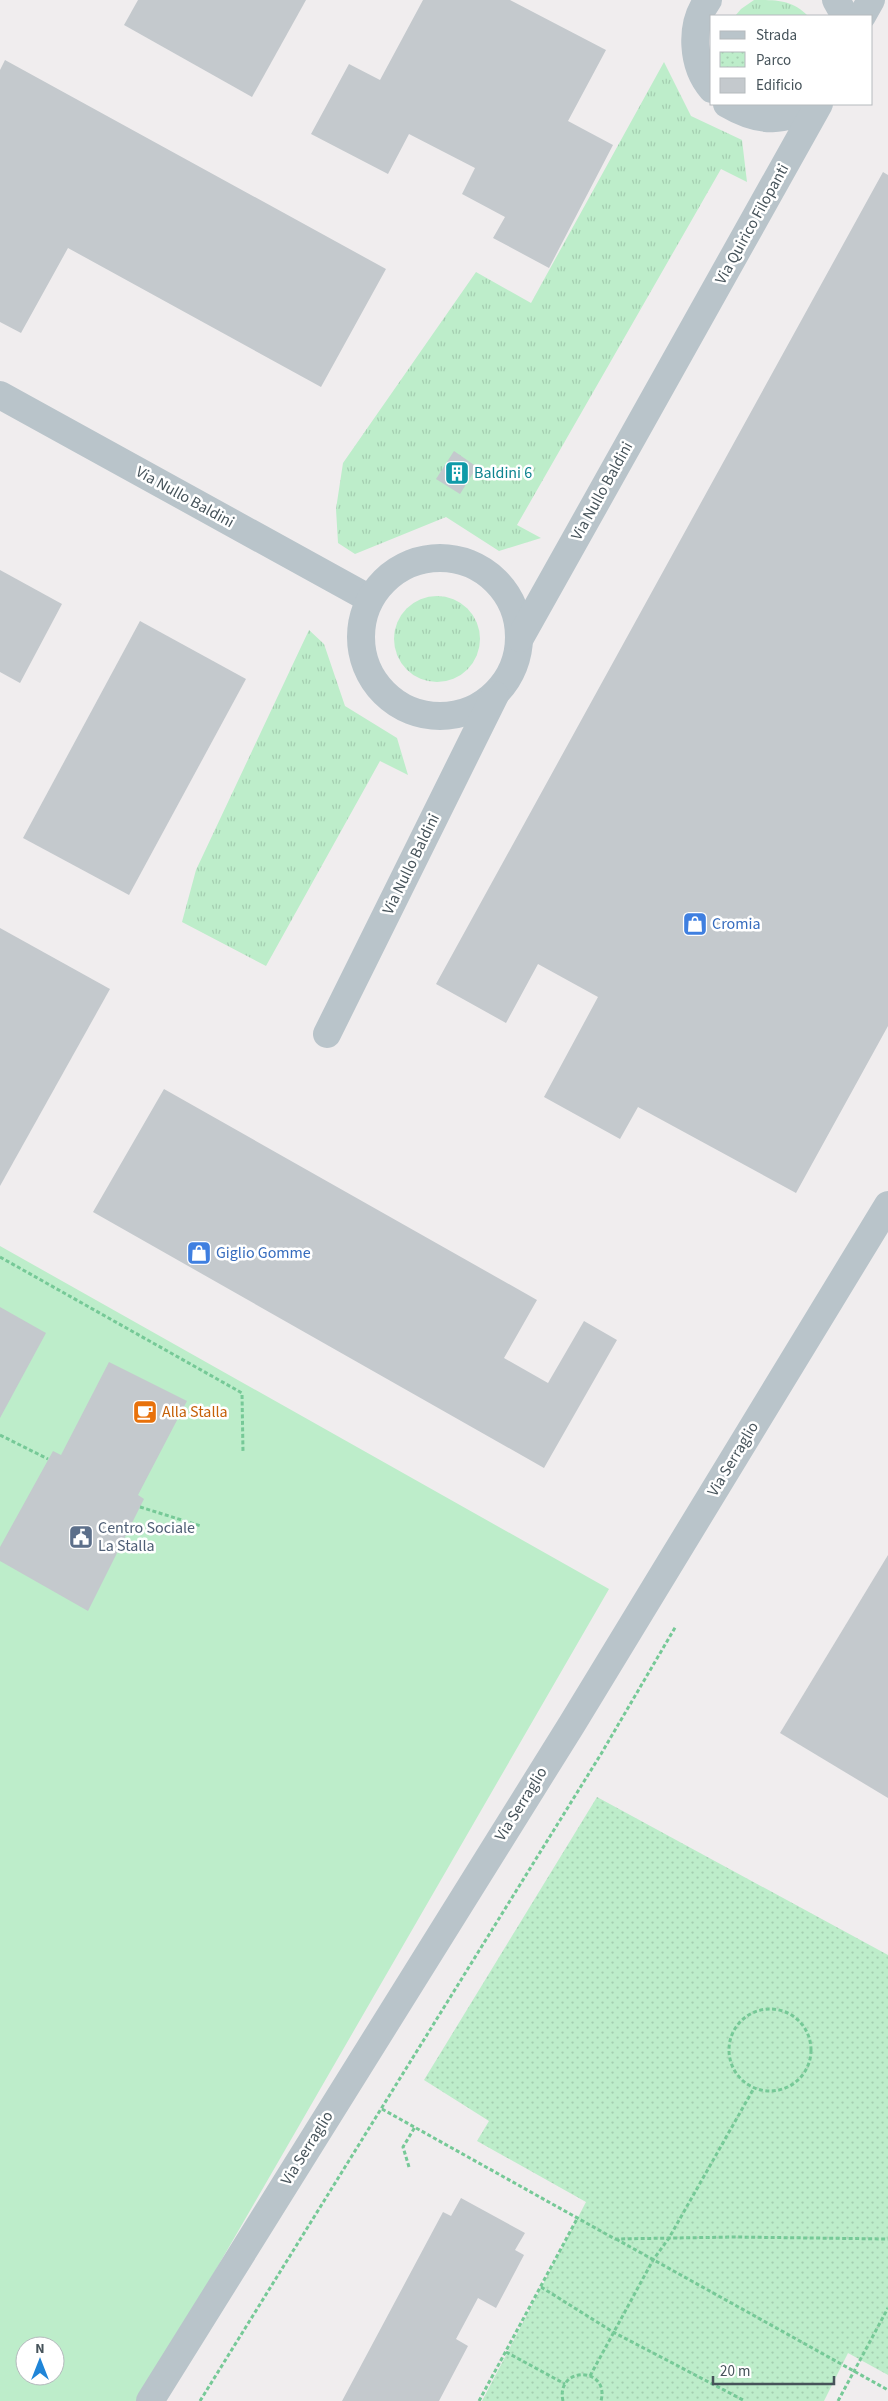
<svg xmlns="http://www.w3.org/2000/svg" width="888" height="2401" font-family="'Source Sans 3',sans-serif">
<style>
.grass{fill:url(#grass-tufts)}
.park{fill:url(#park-dots)}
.pitch{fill:#bdedca;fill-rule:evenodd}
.building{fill:#c4c9cd}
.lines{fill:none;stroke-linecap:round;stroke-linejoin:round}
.path{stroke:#76c997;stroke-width:3;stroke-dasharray:4 2.5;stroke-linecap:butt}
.minor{stroke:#b9c4ca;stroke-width:28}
.labels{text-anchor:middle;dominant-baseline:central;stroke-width:5;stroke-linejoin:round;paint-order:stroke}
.street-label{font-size:16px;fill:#46535a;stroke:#fff}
.culture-label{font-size:16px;fill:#0d838f;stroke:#fff;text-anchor:start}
.shop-label{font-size:16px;fill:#366cbe;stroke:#fff;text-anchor:start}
.food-label{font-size:16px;fill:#c56008;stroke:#fff;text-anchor:start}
.service-label{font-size:16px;fill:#4e5e75;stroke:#fff;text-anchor:start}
</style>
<defs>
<pattern id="grass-tufts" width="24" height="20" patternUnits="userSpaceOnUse" patternTransform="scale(1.25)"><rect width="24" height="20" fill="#bdedca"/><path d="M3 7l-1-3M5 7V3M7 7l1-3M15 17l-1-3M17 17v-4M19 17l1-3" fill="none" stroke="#a4cdb0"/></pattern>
<pattern id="park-dots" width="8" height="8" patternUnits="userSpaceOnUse" patternTransform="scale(1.25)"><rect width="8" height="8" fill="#bdedca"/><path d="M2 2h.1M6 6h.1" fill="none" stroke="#a4cdb0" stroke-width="1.8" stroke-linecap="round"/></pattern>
</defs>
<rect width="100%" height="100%" fill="#f0edee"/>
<g class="grass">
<path d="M754,0C778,0 792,0 808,16H735L741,9Z"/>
<polygon points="664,62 691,116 742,140 747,182 721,169 517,525 541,538 499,551 446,517 355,554 338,543 336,509 343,463 476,272 531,303"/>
<circle cx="437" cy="639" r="43"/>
<polygon points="309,630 324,644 345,706 397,738 408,775 380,761 266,966 182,922 196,870"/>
</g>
<polygon class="park" points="597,1797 888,1955 888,2375 848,2353 824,2401 482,2401 586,2202 477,2141 489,2121 424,2080"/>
<path class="pitch" d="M0,1246L609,1589L140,2401H0ZM25,2346H55V2376H25Z"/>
<g class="building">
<polygon points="138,0 306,0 252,97 124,25"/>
<polygon points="423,0 510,0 606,50 568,121 613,145 549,268 493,238 505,217 462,194 475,168 409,134 388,174 311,134 349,64 380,80"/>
<polygon points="5,60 386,269 321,387 68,248 21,333 0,322 0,70"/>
<polygon points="883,172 888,175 888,1026 796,1193 638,1107 620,1139 544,1097 598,997 538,964 506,1023 436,984"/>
<polygon points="454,451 477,467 460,494 436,479"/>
<polygon points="0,570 62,604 20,683 0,672"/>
<polygon points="140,621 246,679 129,895 23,838"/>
<polygon points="0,928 110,989 0,1186"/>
<polygon points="164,1089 537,1300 504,1358 548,1383 584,1321 617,1340 544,1468 93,1212"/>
<polygon points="0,1307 46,1333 0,1418"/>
<polygon points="109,1362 187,1401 138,1495 144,1499 88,1611 0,1561 0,1547 53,1451 61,1455"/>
<polygon points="888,1555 888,1798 780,1733"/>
<polygon points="461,2198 525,2233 515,2250 524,2255 496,2308 478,2298 456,2339 468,2346 439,2401 342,2401 443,2212 451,2216"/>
</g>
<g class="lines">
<g class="path">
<polyline points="0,1257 242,1393 243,1452"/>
<polyline points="0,1435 48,1459"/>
<polyline points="140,1507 201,1526"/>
<circle cx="770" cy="2050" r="41"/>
<polyline points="382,2109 615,2239 735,2237 888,2239"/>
<polyline points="409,2167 403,2147 415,2127"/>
<polyline points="616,2239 888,2390"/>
<polyline points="541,2287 613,2332 745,2401"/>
<polyline points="506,2352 565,2384"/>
<polyline points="590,2376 653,2260 669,2238 754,2088"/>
<polyline points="200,2401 601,1754 676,1626"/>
<polyline points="479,2401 578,2217"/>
<path d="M563,2401C555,2366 610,2366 601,2401"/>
<polyline points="838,2401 888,2308"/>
</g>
<g class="minor">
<path d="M708,0C689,25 692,66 712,89"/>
<polyline points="836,0 845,16"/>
<polyline points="862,16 871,0"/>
<path d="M727,104C761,124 784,122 818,104"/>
<polyline points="0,395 370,599"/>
<circle cx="440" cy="637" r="79"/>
<polyline points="520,638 819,104"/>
<polyline points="327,1034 495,695"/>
<polyline points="150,2401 572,1724 888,1205"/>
</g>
</g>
<defs>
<symbol id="building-square" viewBox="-11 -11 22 22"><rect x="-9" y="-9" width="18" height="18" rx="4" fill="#0f9aa8" stroke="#fff"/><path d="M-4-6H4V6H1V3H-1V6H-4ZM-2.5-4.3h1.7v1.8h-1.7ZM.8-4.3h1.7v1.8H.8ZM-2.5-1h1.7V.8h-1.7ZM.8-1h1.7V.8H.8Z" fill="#fff"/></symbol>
<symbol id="shop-square" viewBox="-11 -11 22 22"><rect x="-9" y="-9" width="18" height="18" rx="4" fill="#3f7fe0" stroke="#fff"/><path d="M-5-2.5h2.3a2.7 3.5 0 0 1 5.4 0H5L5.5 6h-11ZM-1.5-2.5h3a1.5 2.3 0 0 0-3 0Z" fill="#fff"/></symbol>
<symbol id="cafe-square" viewBox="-11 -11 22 22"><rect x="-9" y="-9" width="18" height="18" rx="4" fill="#e8710a" stroke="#fff"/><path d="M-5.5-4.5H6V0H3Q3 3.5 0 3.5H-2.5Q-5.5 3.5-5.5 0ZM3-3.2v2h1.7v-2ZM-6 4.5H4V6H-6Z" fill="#fff"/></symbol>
<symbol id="civic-square" viewBox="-11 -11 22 22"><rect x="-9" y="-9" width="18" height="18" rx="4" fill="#5c6f8a" stroke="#fff"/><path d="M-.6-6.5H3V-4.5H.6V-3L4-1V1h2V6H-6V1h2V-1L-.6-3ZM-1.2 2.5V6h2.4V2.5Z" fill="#fff"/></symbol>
</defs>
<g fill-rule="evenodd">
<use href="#building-square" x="443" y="459" width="28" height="28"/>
<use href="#shop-square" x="681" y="910" width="28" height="28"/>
<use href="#shop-square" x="185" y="1239" width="28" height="28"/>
<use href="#cafe-square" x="131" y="1398" width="28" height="28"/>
<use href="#civic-square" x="67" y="1523" width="28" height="28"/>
</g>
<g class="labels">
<g class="street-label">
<text transform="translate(752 224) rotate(-61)">Via Quirico Filopanti</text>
<text transform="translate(602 491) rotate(-61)">Via Nullo Baldini</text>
<text transform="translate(185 497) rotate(29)">Via Nullo Baldini</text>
<text transform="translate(411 864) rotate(-64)">Via Nullo Baldini</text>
<text transform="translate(733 1459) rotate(-59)">Via Serraglio</text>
<text transform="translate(521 1804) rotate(-58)">Via Serraglio</text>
<text transform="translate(307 2148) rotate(-58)">Via Serraglio</text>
</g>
<g class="culture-label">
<text x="474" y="473">Baldini 6</text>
</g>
<g class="shop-label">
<text x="712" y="924">Cromia</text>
<text x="216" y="1253">Giglio Gomme</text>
</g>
<g class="food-label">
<text x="162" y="1412">Alla Stalla</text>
</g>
<g class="service-label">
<text x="98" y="1528">Centro Sociale<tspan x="98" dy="18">La Stalla</tspan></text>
</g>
</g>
<rect x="710" y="15" width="162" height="90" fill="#ffffff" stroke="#b5babd"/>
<rect x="720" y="31" width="25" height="8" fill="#b9c4ca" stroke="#b5babd"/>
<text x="756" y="40" font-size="15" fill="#46535a">Strada</text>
<rect x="720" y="52" width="25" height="15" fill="url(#park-dots)" stroke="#b5babd"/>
<text x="756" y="65" font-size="15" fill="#46535a">Parco</text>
<rect x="720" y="78" width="25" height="15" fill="#c4c9cd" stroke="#b5babd"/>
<text x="756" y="90" font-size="15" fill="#46535a">Edificio</text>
<g transform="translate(40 2361)"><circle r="24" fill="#ffffff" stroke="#b5babd"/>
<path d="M0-4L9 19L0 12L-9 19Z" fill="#1f85d8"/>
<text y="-8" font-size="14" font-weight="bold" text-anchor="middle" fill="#46535a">N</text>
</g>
<path d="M713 2376v8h121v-8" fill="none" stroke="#46535a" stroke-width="2.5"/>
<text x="720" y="2376" font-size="15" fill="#46535a" stroke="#ffffff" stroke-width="4" paint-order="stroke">20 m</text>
</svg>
